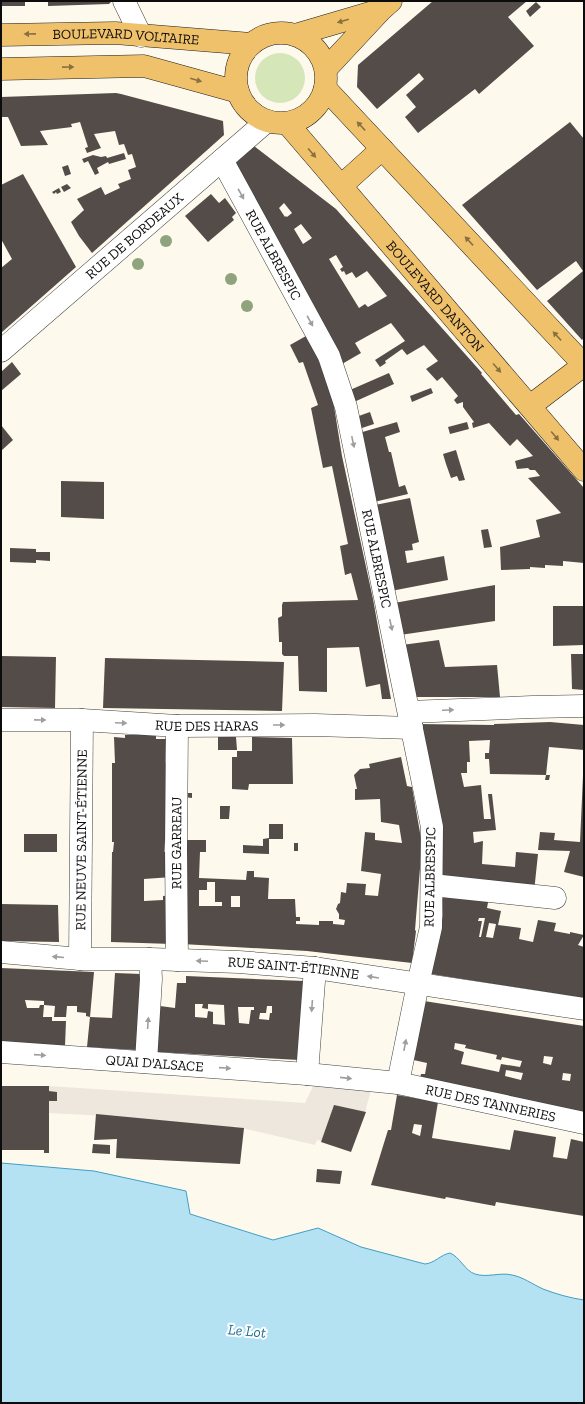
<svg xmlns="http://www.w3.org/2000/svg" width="585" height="1404" font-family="'Zilla Slab',serif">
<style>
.green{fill:#d5e6b9}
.plaza{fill:#ede7dd}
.water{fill:#b5e2f2;stroke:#409ec4}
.building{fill:#544c49;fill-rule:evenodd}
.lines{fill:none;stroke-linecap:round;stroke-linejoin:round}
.minor-casing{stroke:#3f3f3f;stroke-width:23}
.major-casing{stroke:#1d1d1d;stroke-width:23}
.minor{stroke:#fff;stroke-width:22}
.major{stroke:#f0c16b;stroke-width:22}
.tree{fill:#8fa47d}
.oneway{fill:#897040}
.oneway2{fill:#9e9e9e}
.labels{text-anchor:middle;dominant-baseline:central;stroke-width:4;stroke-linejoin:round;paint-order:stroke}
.street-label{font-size:14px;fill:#0c0c0c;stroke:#fff}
.water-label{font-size:15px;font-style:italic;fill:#1e6f95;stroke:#fff}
</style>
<rect width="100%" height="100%" fill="#fef9ed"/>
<circle class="green" cx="280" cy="78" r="25"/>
<polygon class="plaza" points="317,1078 372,1087 365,1112 322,1141 317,1140 315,1145 234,1126 231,1155 125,1150 127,1117 49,1113 49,1101 57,1101 57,1092 49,1091 49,1086 305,1103"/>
<path class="water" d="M1,1163L94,1171L186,1191L190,1214L273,1240L318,1228L361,1247L425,1264C435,1263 440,1255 450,1253C460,1257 465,1271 475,1274C487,1278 500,1272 512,1275C523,1277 532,1284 543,1289C556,1294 570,1298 584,1300V1403H1Z"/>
<g class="building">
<rect x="1" y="1" width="24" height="5"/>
<polygon points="48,1 112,1 109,4 48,6"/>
<polygon points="433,1 527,1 508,17 534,46 479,94 475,89 418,133 405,117 416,107 406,95 424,79 419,73 377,109 357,87 358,65"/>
<polygon points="536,2 541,7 530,17 526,11"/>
<polygon points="116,93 121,94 223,121 224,135 92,253 79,236 71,222 84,210 77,199 101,187 105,195 120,188 118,184 131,179 128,170 136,167 132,154 128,155 124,144 119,145 115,131 94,134 101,148 87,153 85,148 88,147 80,122 71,124 72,127 40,131 48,145 21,146 8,117 1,117 1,97"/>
<polygon points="570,122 584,139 584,338 582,340 547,301 583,271 576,261 537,290 462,205"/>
<path d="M254,146L336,209L482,373L481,374L516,415L519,414L584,488V563L563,561V566L545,565V568L530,567V569L501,570L500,547L540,537L536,520L561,513L528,478L540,476L535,470H530L528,468L517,469L515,461L533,456L517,439L510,446L489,423L473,428L472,423L474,422L463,407V402L457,404L454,400L458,396L442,377L437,381L426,369L438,361L424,345L407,355L402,349L385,361L386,363L380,367L375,360L405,341L391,323L355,343L361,353L342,364L236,163ZM284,203L292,213L287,217L286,216L285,217L279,208ZM301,224L312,238L303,244L294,229ZM336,255L343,267L340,269L342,272L344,271L346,275L352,272L356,278L367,271L387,296L368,307L365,304L359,308L329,259Z"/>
<polygon points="124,153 126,159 109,164 108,162 97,168 99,173 95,175 88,161 84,163 82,159 93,155 101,157 106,156 107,158"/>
<polygon points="68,165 71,174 65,176 62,167"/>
<polygon points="23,174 76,267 1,333 1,268 12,259 1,239 1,185"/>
<polygon points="67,184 71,188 64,192 61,187"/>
<polygon points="59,188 61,192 57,194 56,192 54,194 52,192"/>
<polygon points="211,194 219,203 225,198 236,213 232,217 234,220 208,242 185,216"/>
<polygon points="306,336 317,356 333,400 342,456 373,599 391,699 382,699 380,684 366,687 359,647 327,648 327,692 299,691 298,656 284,656 282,654 282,642 279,642 279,640 278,618 282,616 282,605 283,602 358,600 351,573 345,575 340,546 348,544 332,466 323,468 311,408 318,405 303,362 299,363 290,345"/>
<polygon points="12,362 21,374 1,391 1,372"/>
<polygon points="389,373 394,384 354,402 350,390"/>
<polygon points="431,388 433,393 412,402 410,396"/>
<polygon points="370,412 374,424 359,429 356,417"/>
<polygon points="397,422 400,432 385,437 389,452 391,452 399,487 405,485 408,494 374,502 359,433"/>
<polygon points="467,422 469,429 450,434 448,427"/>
<polygon points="1,425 13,440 1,451"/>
<polygon points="456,450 458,457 465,480 459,481 457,476 451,478 446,464 443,454"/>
<polygon points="61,481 104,482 104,519 61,517"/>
<polygon points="410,498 419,542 412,544 413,550 405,551 407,563 444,556 448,580 391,591 375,505"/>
<polygon points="488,529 492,547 484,548 481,530"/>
<polygon points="10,548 36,549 36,552 50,552 50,561 36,560 36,563 10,562"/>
<polygon points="495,585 495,621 400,635 394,603"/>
<polygon points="553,606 584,606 584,645 553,646"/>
<polygon points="439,640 445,667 497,665 500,697 413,697 402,645"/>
<polygon points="571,654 584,654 584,690 572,689"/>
<polygon points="1,656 56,657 55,708 1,707"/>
<polygon points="105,658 284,662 282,711 103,708"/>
<polygon points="550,722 584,725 584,750 549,747 546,775 490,774 489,759 485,759 485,753 489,753 490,740 469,741 470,762 467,762 467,773 461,773 464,787 481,785 484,819 491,819 488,794 492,794 496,830 473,832 474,843 483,841 482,864 515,867 516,852 538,854 534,892 443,882 418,724 494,725 494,724"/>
<polygon points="125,735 156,735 156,739 166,739 165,763 168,764 166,840 165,840 164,852 172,852 172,877 144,879 144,901 163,900 163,896 172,895 172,944 111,942 112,852 113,852 114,842 112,842 112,763 115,763 114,737 125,738"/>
<polygon points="218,737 236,737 237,750 218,750"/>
<polygon points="252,737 292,738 293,784 249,784 248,790 232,789 232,757 237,757 237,751 252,751"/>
<path d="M401,757L407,786L412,787L422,844L415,930L416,931L412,963L307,951L182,944V840H206V852H200L199,878L246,880L247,871H254V877L269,878L268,899H295L296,917H300V921H296V924L319,925V921H333V924L344,925L345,920L339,919V914L336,909L338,904L340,903L341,892L346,893L347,883L366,884L365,895L378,896L381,874L361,871L365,832L375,833V840L402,843L399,825L381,822L380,799L355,800V789H357L354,775L360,769L370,768L369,764ZM207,882H215V902H222V906H199V890H207ZM231,896H240V907H231Z"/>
<polygon points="546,775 550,775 549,780 545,780"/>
<polygon points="583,776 584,776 584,877 564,872 570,851 538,850 540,832 555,833 554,840 580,842"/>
<polygon points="185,793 192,793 192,798 184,797"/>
<polygon points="220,806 230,806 229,819 220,819"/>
<polygon points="269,824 283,824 283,839 269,839 269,854 243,853 243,845 263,846 263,839 269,838"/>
<rect x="24" y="834" width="33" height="18"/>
<rect x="294" y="843" width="4" height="8"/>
<path d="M442,891L489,897L487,908L501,911L498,925L521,928L519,939L533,942L538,920L556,923L554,931L570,934V932L584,935L578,945L584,947V998L431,974L443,915ZM479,918H485L481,937H479L482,921H478ZM489,923L496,924L493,938L486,937Z"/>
<polygon points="1,904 58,905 59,942 1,941"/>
<path d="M1,968L94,972L90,1017L112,1018L115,973L141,974L136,1050L87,1047L90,1017L86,1016V1013L77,1012V1006H67L66,1017H54L55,1006L44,1005L43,1017H52V1021H66L65,1046L1,1042ZM25,1000L44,1001V1005H40L39,1008H27Z"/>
<path d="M186,976L304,981L299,1060L157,1052L160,1006L175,1008L177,983H186ZM195,1004H203L202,1008L208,1009V1004L224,1005L225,1025L213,1024V1012L208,1011L207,1018L195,1017ZM267,1006H272V1013H270L269,1020L259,1019L260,1013H266ZM238,1007H254V1010H251L249,1024L239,1023Z"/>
<path d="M424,1001L584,1026V1113L420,1078L421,1074H425L427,1063L409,1059ZM455,1043L466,1045L465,1048L497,1055L496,1059L501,1060L502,1057L522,1061L520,1067L501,1064L499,1072L461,1064L464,1052L454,1049ZM544,1056L553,1057L551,1065L543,1063ZM506,1070L523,1073L521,1080L505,1076ZM563,1073L571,1074L570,1081L562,1080Z"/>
<polygon points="1,1086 49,1086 49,1091 57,1092 57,1101 49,1101 49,1153 44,1153 44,1150 1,1150"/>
<path d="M397,1095L438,1102L432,1138L510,1150L514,1130L556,1137L553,1157L567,1159L571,1139L584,1142V1216L496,1202L495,1206L446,1197L445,1199L371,1185L388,1130H391ZM414,1124L422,1125L420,1136L412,1133Z"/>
<polygon points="334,1105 366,1112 351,1152 321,1142"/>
<polygon points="96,1114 244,1128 240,1164 116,1158 117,1139 94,1140"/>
<polygon points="93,1144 110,1145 110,1154 92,1153"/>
<polygon points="317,1169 342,1171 340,1184 316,1182"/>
</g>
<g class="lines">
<defs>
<g id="minor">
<polyline points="124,1 141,36"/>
<path id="s1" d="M222,160L329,356L346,407L432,827L431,927L418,984L398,1083"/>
<path id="s2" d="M1,351L267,121"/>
<polyline points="409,712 532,707 584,706"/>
<path id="s3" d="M1,720H82L177,726L315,725L412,728"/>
<polyline points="432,885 555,898"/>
<path id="s4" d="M1,952L80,959H150L239,962L315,968L584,1009"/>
<path id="s5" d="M80,959L82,720"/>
<path id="s6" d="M177,960L176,849L177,726"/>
<path id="s7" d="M1,1052L307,1074L398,1083L584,1123"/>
<polyline points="146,1062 151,979 150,959"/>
<polyline points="307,1074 315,968"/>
</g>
<g id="major">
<circle cx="281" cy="78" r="45"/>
<path id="s8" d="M1,35L115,33L251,44"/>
<polyline points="295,35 380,10"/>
<polyline points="1,69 144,66 238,92"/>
<polyline points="326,69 381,10 391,1"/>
<polyline points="325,88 584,365"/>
<path id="s9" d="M287,123L584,470"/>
<polyline points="341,186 382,149"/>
<polyline points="530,406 584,365"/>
</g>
</defs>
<use href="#minor" class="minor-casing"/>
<use href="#major" class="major-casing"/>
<use href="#minor" class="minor"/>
<use href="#major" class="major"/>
</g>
<g class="tree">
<circle cx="166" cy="241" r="6"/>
<circle cx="138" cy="264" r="6"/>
<circle cx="231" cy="279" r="6"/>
<circle cx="247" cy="306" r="6"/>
</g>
<defs><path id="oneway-solid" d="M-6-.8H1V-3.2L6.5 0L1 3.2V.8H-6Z"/></defs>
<g class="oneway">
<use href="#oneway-solid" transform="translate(343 21) rotate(164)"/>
<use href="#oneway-solid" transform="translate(30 34) rotate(179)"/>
<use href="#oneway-solid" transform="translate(68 67) rotate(-1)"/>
<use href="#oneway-solid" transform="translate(196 80) rotate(16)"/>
<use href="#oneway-solid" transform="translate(361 126) rotate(-133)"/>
<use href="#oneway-solid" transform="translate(312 153) rotate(49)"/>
<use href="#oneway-solid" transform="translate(469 241) rotate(-133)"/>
<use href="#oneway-solid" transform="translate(557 336) rotate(-133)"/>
<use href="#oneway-solid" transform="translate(497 368) rotate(49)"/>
<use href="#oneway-solid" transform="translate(555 436) rotate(50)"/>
</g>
<g class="oneway2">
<use href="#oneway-solid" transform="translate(241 194) rotate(61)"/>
<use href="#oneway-solid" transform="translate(310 321) rotate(61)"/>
<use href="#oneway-solid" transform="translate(353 442) rotate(78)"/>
<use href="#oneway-solid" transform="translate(391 625) rotate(78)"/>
<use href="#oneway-solid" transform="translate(448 710) rotate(-2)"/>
<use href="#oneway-solid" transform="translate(40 720) rotate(1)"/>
<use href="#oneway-solid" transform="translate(121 723) rotate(3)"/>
<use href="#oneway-solid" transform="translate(279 725)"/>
<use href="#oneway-solid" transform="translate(58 957) rotate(-175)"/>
<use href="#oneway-solid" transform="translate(202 961) rotate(-178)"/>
<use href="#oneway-solid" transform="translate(373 977) rotate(-171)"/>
<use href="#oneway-solid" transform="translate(312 1006) rotate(94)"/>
<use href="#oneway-solid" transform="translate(148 1023) rotate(-86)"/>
<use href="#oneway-solid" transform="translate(405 1045) rotate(-79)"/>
<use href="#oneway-solid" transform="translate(40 1055) rotate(4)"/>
<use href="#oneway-solid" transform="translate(225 1068) rotate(4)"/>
<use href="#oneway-solid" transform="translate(346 1078) rotate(6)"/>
</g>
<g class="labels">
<g class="street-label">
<text stroke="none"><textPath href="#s8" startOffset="125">BOULEVARD VOLTAIRE</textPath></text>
<text stroke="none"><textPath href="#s2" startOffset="176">RUE DE BORDEAUX</textPath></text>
<text stroke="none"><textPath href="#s1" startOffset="108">RUE ALBRESPIC</textPath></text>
<text stroke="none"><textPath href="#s9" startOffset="228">BOULEVARD DANTON</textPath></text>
<text stroke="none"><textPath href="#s1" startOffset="432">RUE ALBRESPIC</textPath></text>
<text stroke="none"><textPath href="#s3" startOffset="206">RUE DES HARAS</textPath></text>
<text stroke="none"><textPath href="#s5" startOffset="119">RUE NEUVE SAINT-ÉTIENNE</textPath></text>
<text stroke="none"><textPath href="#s6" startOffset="117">RUE GARREAU</textPath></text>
<text transform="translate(430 877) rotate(-89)">RUE ALBRESPIC</text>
<text stroke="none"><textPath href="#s4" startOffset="293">RUE SAINT-ÉTIENNE</textPath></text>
<text stroke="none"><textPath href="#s7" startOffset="154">QUAI D'ALSACE</textPath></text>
<text stroke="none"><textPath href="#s7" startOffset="493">RUE DES TANNERIES</textPath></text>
</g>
<g class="water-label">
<text transform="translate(247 1331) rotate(5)">Le Lot</text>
</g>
</g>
<rect width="585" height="1404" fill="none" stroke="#0c0c0c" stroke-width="4"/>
</svg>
